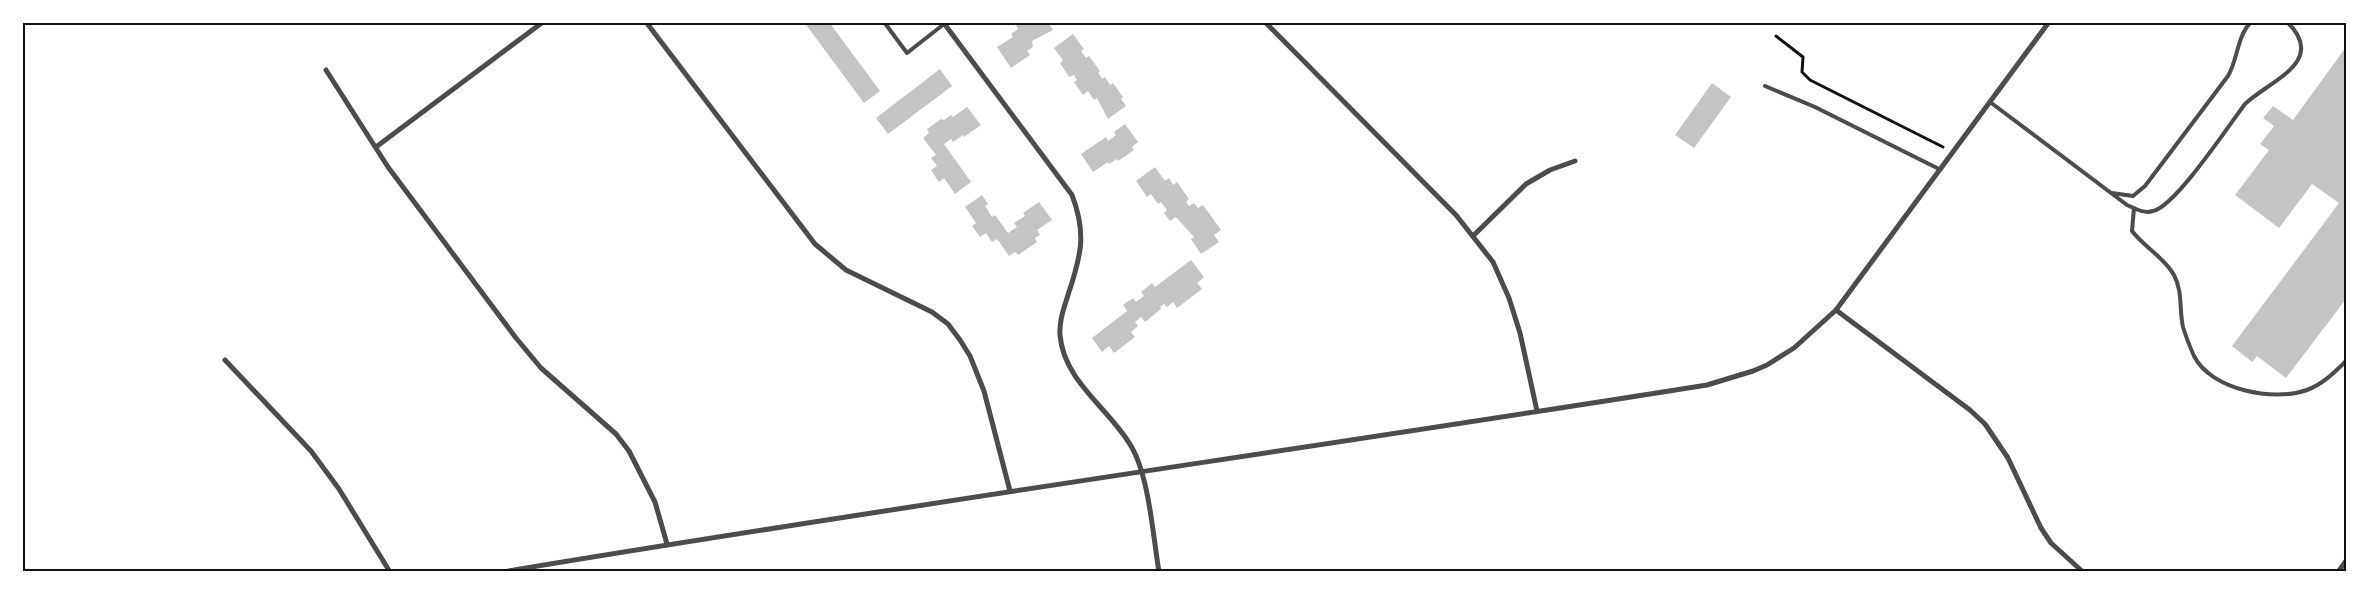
<svg xmlns="http://www.w3.org/2000/svg" width="2369" height="594" font-family="'Roboto Serif',serif">
<style>
.building{fill:#c4c4c4}
.lines{fill:none;stroke-linecap:round;stroke-linejoin:round}
.path{stroke:#111;stroke-width:3}
.service{stroke:#4c4c4c;stroke-width:4}
.minor{stroke:#4c4c4c;stroke-width:5}
.neatline{fill:none;stroke:#111;stroke-width:2}
</style>
<rect width="100%" height="100%" fill="#fff"/>
<g class="building">
<polygon points="804,22 829,22 880,91 864,103"/>
<polygon points="1021,22 1048,22 1053,30 1032,41 1033,47 1027,51 1030,55 1011,68 997,47 1013,37 1011,34 1018,29 1016,26"/>
<polygon points="1073,34 1084,49 1081,51 1086,58 1089,56 1100,71 1098,72 1102,79 1105,77 1110,85 1113,83 1123,97 1121,99 1126,106 1108,119 1097,98 1094,100 1088,91 1083,95 1074,82 1077,80 1074,75 1069,77 1060,63 1063,60 1054,48"/>
<polygon points="2346,47 2346,299 2286,378 2257,356 2252,362 2232,346 2339,203 2312,184 2279,228 2235,195 2269,150 2260,144 2274,126 2263,118 2273,106 2293,120"/>
<polygon points="940,69 952,86 888,134 876,118"/>
<polygon points="1712,83 1731,97 1694,148 1675,135"/>
<polygon points="967,107 981,125 964,137 963,135 953,142 951,139 944,144 971,182 955,194 944,178 939,182 931,170 937,166 931,158 936,155 923,138 929,133 927,129 941,119 944,120 951,115 953,117"/>
<polygon points="1125,124 1138,142 1132,147 1134,150 1118,161 1117,159 1109,164 1108,162 1093,172 1081,154 1106,137 1108,141 1116,135 1114,132"/>
<polygon points="1155,167 1165,181 1169,178 1173,185 1177,182 1189,199 1186,202 1189,206 1194,203 1198,208 1203,205 1221,230 1214,235 1219,242 1201,254 1191,239 1194,237 1176,217 1170,221 1164,213 1167,210 1161,202 1158,204 1151,194 1147,197 1136,181"/>
<polygon points="982,195 988,204 985,206 992,217 995,215 1008,233 1017,227 1014,223 1025,216 1023,213 1039,202 1052,220 1037,230 1040,235 1035,238 1037,242 1018,255 1015,252 1009,256 997,239 992,242 986,233 980,237 972,226 976,223 965,207"/>
<polygon points="1191,260 1204,277 1197,283 1202,289 1177,308 1173,302 1167,307 1164,304 1160,307 1161,309 1145,322 1141,317 1135,322 1138,326 1131,332 1135,337 1114,353 1109,346 1102,352 1092,338 1127,311 1123,305 1133,298 1136,302 1144,296 1141,292 1152,283 1155,287"/>
</g>
<g class="lines">
<polyline class="path" points="1776,36 1803,57 1802,72 1810,80 1943,147"/>
<g class="service">
<polyline points="884,22 907,53 944,24"/>
<polyline points="1765,86 1815,107 1939,169"/>
<path d="M1990,102L2127,205C2136,209 2144,214 2153,211C2175,207 2229,125 2245,104C2267,82 2329,62 2287,22"/>
<path d="M2112,193L2133,196L2145,186L2228,76C2238,59 2237,36 2251,22"/>
<path d="M2134,208L2132,231C2144,247 2164,257 2174,275C2183,292 2179,310 2183,327C2186,337 2190,347 2194,356C2211,390 2274,402 2307,390C2323,384 2335,372 2346,361"/>
</g>
<g class="minor">
<polyline points="646,22 815,244 846,270 932,312 948,324 960,340 970,356 984,391 1010,491"/>
<path d="M943,22L1072,195C1087,234 1081,256 1068,295C1064,308 1059,321 1060,335C1064,382 1109,408 1131,446C1149,476 1153,536 1159,572"/>
<polyline points="1265,22 1456,215 1493,262 1509,298 1520,333 1537,411"/>
<polyline points="326,70 388,167 516,338 541,368 616,434 629,451 655,502 667,544"/>
<polyline points="376,147 543,22"/>
<polyline points="1474,235 1526,184 1550,170 1575,161"/>
<polyline points="1836,310 1970,410 1985,424 2008,458 2041,528 2051,543 2083,572"/>
<polyline points="225,360 311,451 339,489 390,572"/>
<path d="M502,572C903,505 1305,449 1707,385L1753,371L1767,365L1794,348L1836,310L2049,22"/>
<polyline points="2338,572 2346,561"/>
</g>
</g>
<rect width="2369" height="594" fill="none" stroke="#ffffff" stroke-width="48"/>
<rect x="24" y="24" width="2321" height="546" class="neatline"/>
</svg>
